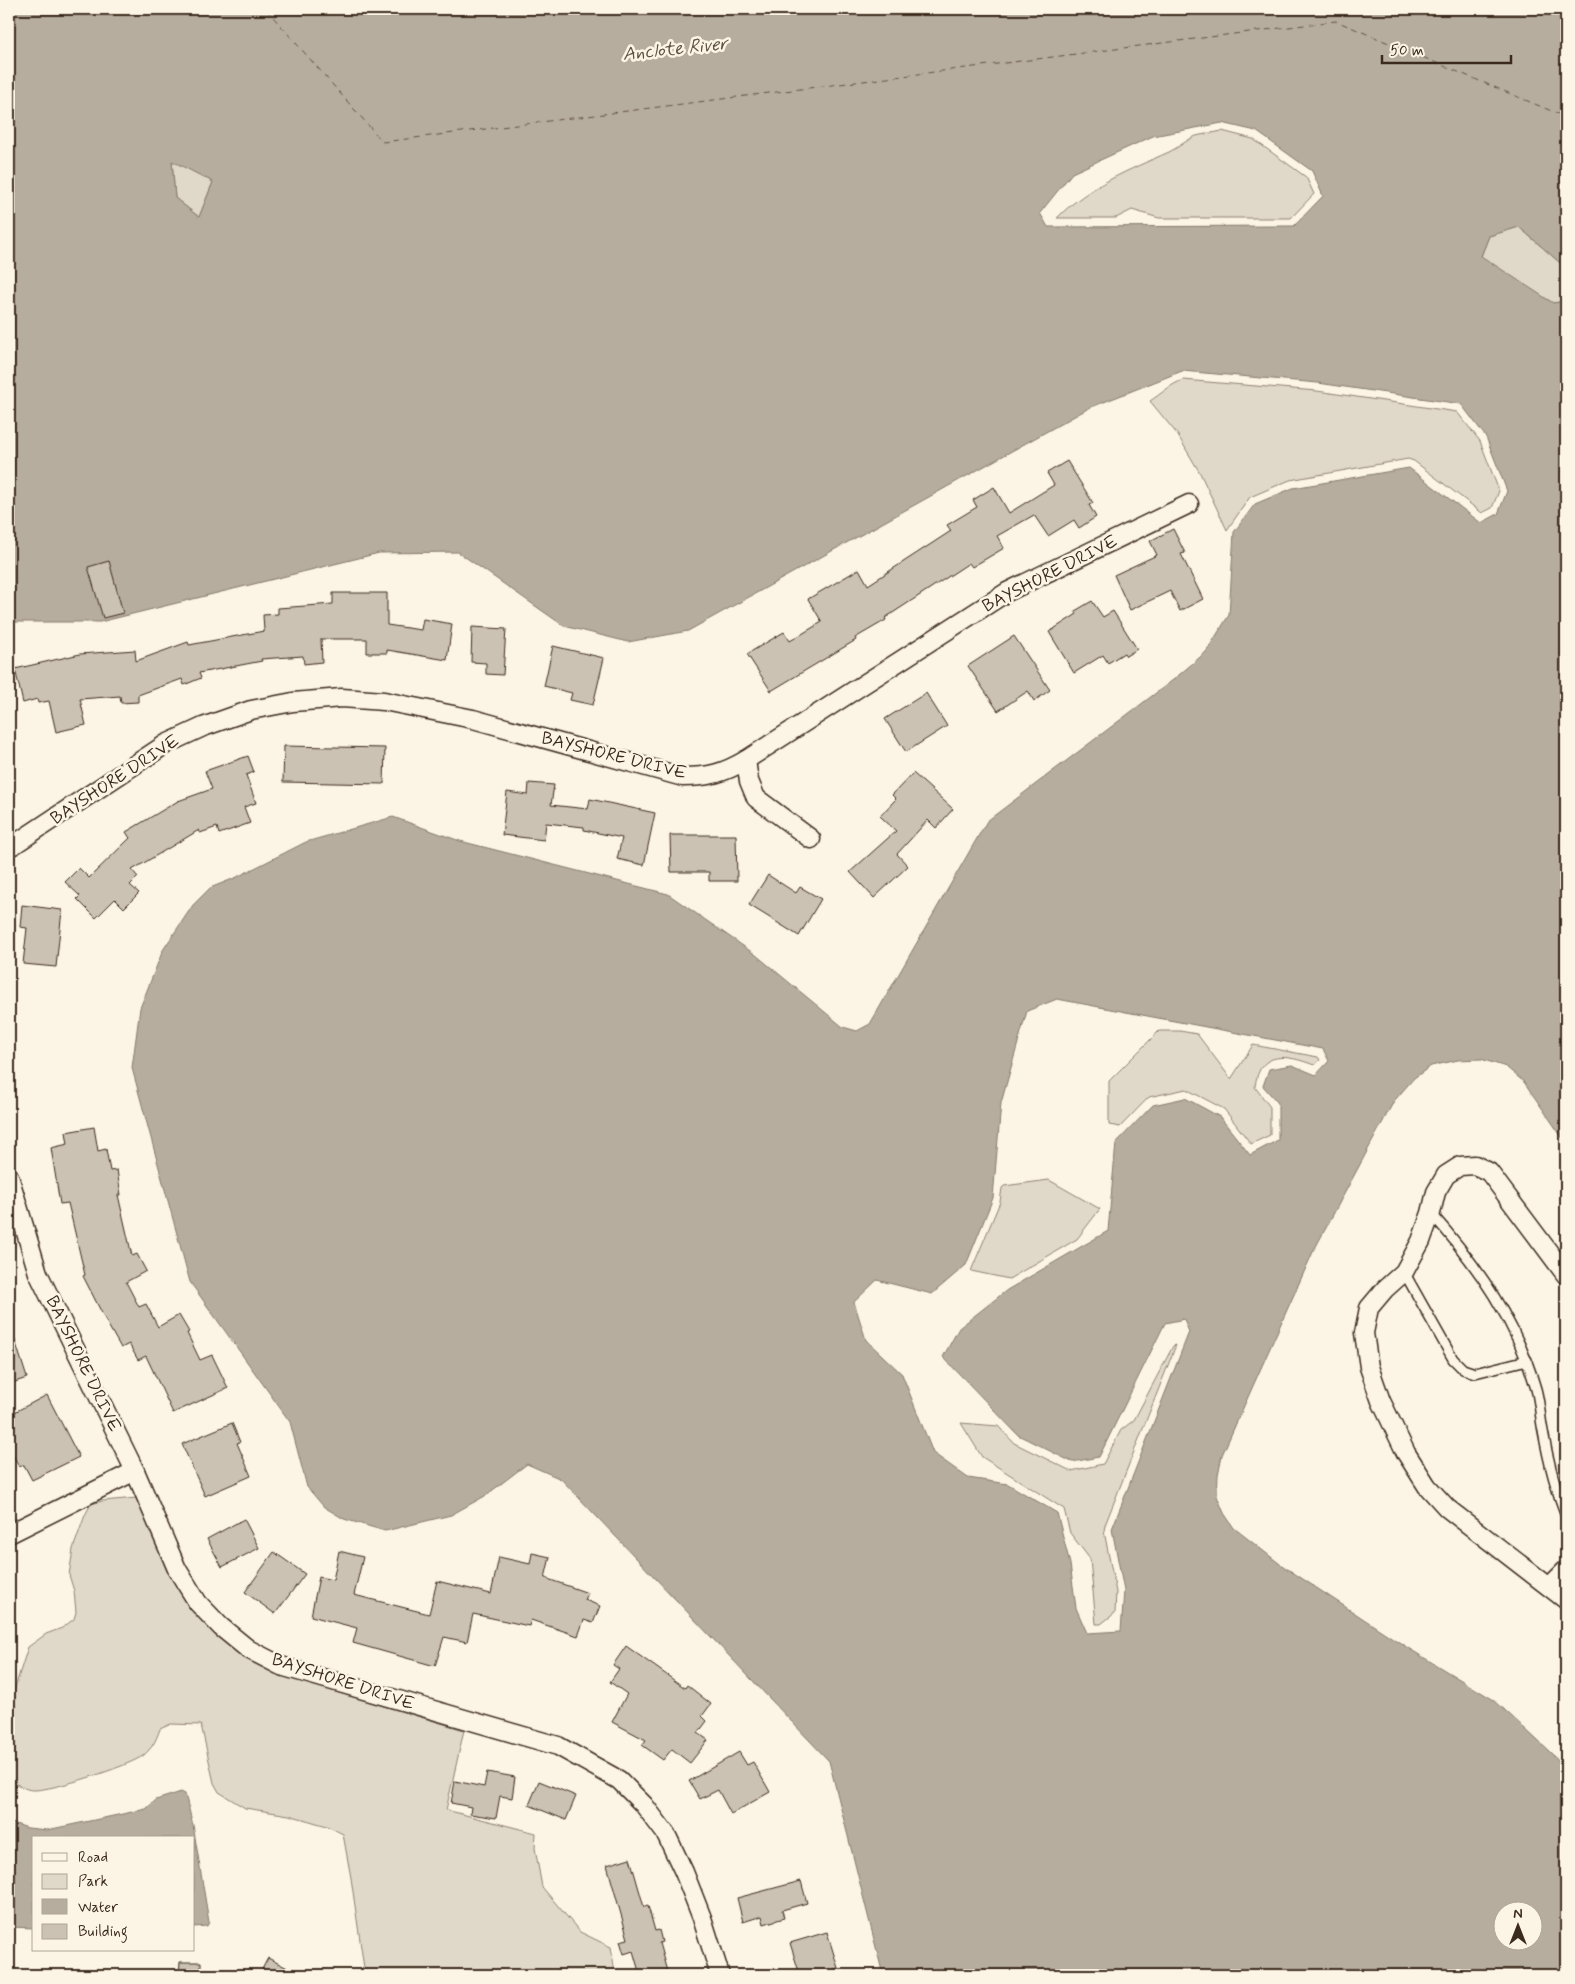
<svg xmlns="http://www.w3.org/2000/svg" width="1575" height="1984" font-family="Mynerve,sans-serif">
<style>
.green{fill:#e0d8c8;stroke:#8e8173}
.water{fill:#b7ad9e;stroke:#85796b;fill-rule:evenodd}
.lines{fill:none;stroke-linecap:round;stroke-linejoin:round}
.ferry{stroke:#605144;stroke-width:1;stroke-dasharray:6 5;stroke-linecap:butt}
.building{fill:#ccc2b3;stroke:#3b2a1e}
.service-casing{stroke:#3b2a1e;stroke-width:12}
.minor-casing{stroke:#3b2a1e;stroke-width:21}
.service{stroke:#fcf5e5;stroke-width:9}
.minor{stroke:#fcf5e5;stroke-width:18}
.labels{text-anchor:middle;dominant-baseline:central;stroke-width:5;stroke-linejoin:round;paint-order:stroke}
.street-label{font-size:18px;fill:#3b2a1e;stroke:#fcf5e5}
.water-label{font-size:19px;font-style:italic;fill:#605144;stroke:#fcf5e5}
</style>
<rect width="100%" height="100%" fill="#fcf5e5"/>
<filter id="ink" filterUnits="userSpaceOnUse"><feTurbulence type="fractalNoise" baseFrequency=".02" numOctaves="2"/><feDisplacementMap in="SourceGraphic" scale="10" xChannelSelector="R" yChannelSelector="G"/><feConvolveMatrix kernelMatrix="1 2 1 2 8 2 1 2 1" color-interpolation-filters="sRGB"/></filter>
<g filter="url(#ink)">
<g class="green">
<path d="M1222,131L1253,139L1306,177L1314,194L1291,218H1159L1132,210L1116,218H1057C1088,186 1129,170 1169,152C1178,148 1186,140 1196,136C1204,134 1213,133 1222,131Z"/>
<polygon points="172,160 213,182 199,217 175,198"/>
<polygon points="1519,227 1566,268 1566,301 1553,303 1480,259 1489,236"/>
<path d="M1183,380L1317,391L1457,412L1480,441L1499,491L1492,508L1482,513L1414,461L1408,459L1290,480L1250,497L1227,530L1200,473L1177,434L1150,401C1161,394 1171,384 1183,380Z"/>
<path d="M1159,1031H1180L1197,1034L1231,1079L1253,1045L1318,1057L1320,1060L1314,1065C1288,1055 1259,1049 1255,1087L1270,1107V1135L1251,1144L1224,1109L1186,1089L1149,1097L1120,1127L1109,1125V1081Z"/>
<polygon points="1049,1180 1100,1209 1077,1239 1009,1279 971,1271 1000,1202 1002,1188 1004,1186"/>
<polygon points="1176,1345 1105,1525 1104,1531 1116,1592 1115,1613 1101,1624 1096,1624 1090,1559 1070,1533 1064,1509 982,1457 961,1423 998,1426 1014,1443 1071,1471 1103,1464 1121,1430 1134,1420 1173,1346"/>
<path d="M137,1498L169,1573L191,1609L215,1634L243,1657L279,1675L464,1730L446,1810L536,1833L535,1848L542,1887L580,1932L611,1947L615,1973L611,1975H365L351,1878L343,1834L327,1826L289,1815L245,1808L219,1792L214,1783L201,1725L171,1724L160,1729C156,1740 153,1747 144,1755C130,1766 51,1791 33,1790C25,1790 13,1783 9,1777V1706L28,1647L46,1634L62,1628L74,1619L76,1612L74,1591L69,1575L73,1549L85,1515L91,1504L102,1501Z"/>
</g>
<g class="water">
<path d="M9,9H1566V268L1519,227L1489,236L1481,256L1553,303L1566,301V1143L1524,1082L1506,1067L1481,1059L1458,1060L1431,1066L1414,1078L1394,1101L1313,1252L1222,1455L1218,1475L1217,1496L1224,1513L1234,1528L1280,1564L1408,1648L1494,1700L1566,1767V1975H883L829,1761L561,1479L527,1464L485,1496L451,1515L385,1531L344,1519L324,1507L307,1487L290,1422L190,1282L132,1068L140,1008L163,950L193,905L210,888L235,878L306,842L393,817L460,841L668,894L756,955L843,1027L857,1031L870,1024L987,821L1173,680L1206,652L1229,615L1234,532L1255,504L1293,488L1409,468L1481,523L1498,514L1507,491L1486,437L1461,404L1318,383L1182,371L1089,408L688,631L628,642L564,626L458,552L379,553L100,622H9ZM1222,123L1256,131L1312,171L1323,196L1294,226L1048,227L1040,213L1072,173L1153,136ZM172,161L213,182L199,217L175,198ZM1057,999L1323,1049L1329,1061L1316,1075L1292,1065L1269,1069L1263,1086L1278,1103V1140L1250,1155L1220,1117L1185,1098L1153,1105L1116,1143L1108,1231L1007,1290L959,1328L943,1357L1018,1435L1072,1462L1099,1457L1165,1323L1184,1319L1189,1332L1112,1529L1124,1591L1121,1631L1087,1633L1076,1608L1070,1564L1057,1513L1008,1484L968,1478L933,1453L902,1374L866,1340L854,1302L877,1280L932,1294L966,1265L993,1198L1001,1103L1027,1011ZM1502,1912H1532V1942H1502Z"/>
<polygon points="181,1792 185,1794 193,1825 209,1922 207,1926 194,1927 194,1838 34,1838 34,1928 9,1927 9,1822 28,1828 47,1830 146,1809 156,1800"/>
</g>
<g class="lines">
<polyline class="ferry" points="266,9 383,142 1336,21 1566,117"/>
</g>
<g class="building">
<polygon points="1067,461 1093,503 1089,505 1096,517 1079,528 1074,520 1048,536 1034,515 997,536 1004,548 972,567 969,563 885,618 886,620 855,638 856,640 771,691 747,654 784,632 790,641 822,622 808,599 859,569 868,585 951,531 947,525 977,507 973,500 994,487 1009,513 1054,485 1047,473"/>
<polygon points="1173,529 1185,553 1181,554 1203,599 1180,611 1170,591 1130,610 1114,575 1157,555 1150,541"/>
<polygon points="109,561 123,613 103,618 88,567"/>
<polygon points="333,593 387,593 387,625 421,630 423,619 452,624 447,660 387,650 387,653 367,653 367,639 321,639 322,662 304,664 303,656 261,659 262,661 199,673 201,678 184,685 182,679 138,695 138,702 121,703 120,696 80,699 86,725 56,732 49,701 38,703 37,699 23,703 15,669 80,654 135,650 136,661 188,642 189,645 264,631 263,615 278,614 278,608 333,604"/>
<polygon points="1092,601 1103,617 1113,611 1137,649 1126,656 1124,653 1108,663 1103,655 1074,673 1049,632 1077,614 1075,611"/>
<polygon points="472,627 506,629 503,675 486,674 486,663 471,662"/>
<polygon points="1014,636 1050,690 1034,701 1028,691 998,711 968,666"/>
<polygon points="553,646 604,658 593,705 570,700 572,693 544,686"/>
<polygon points="926,693 947,726 906,752 885,719"/>
<polygon points="284,746 385,748 384,784 283,782"/>
<polygon points="248,756 254,772 246,775 256,803 244,807 250,823 219,834 217,827 200,833 199,830 132,870 138,877 130,885 139,893 124,908 115,899 96,918 77,899 80,896 65,882 79,868 89,878 130,838 126,832 178,801 212,789 205,771"/>
<polygon points="913,773 953,809 936,828 928,820 897,854 908,866 874,898 850,872 896,831 880,816 896,799 892,795"/>
<polygon points="529,783 554,785 551,805 588,809 590,799 655,813 644,865 617,859 622,838 584,830 584,827 546,823 544,840 502,835 507,792 528,795"/>
<polygon points="670,835 736,835 737,881 709,881 709,872 671,872"/>
<polygon points="768,875 796,893 800,887 821,899 799,936 749,905"/>
<polygon points="22,905 62,910 56,967 23,964 27,928 20,927"/>
<polygon points="94,1127 98,1151 106,1149 110,1171 117,1170 121,1195 118,1195 132,1256 137,1254 146,1271 126,1282 139,1307 146,1304 158,1327 179,1315 189,1332 187,1333 200,1360 212,1355 228,1388 173,1413 146,1356 138,1360 129,1344 121,1348 108,1325 83,1276 85,1275 68,1203 60,1204 51,1148 68,1144 66,1132"/>
<polygon points="9,1331 12,1331 27,1378 9,1384"/>
<polygon points="47,1395 79,1457 32,1480 24,1465 19,1467 9,1447 9,1415"/>
<polygon points="232,1423 240,1442 237,1443 251,1476 205,1496 182,1444"/>
<polygon points="244,1519 259,1548 222,1567 207,1539"/>
<polygon points="339,1551 363,1557 354,1595 429,1614 437,1581 491,1594 499,1557 530,1564 532,1553 550,1557 545,1578 588,1593 585,1600 600,1606 593,1623 584,1620 578,1636 531,1620 529,1626 473,1614 467,1642 444,1637 435,1666 353,1643 357,1628 311,1616 319,1577 333,1580"/>
<polygon points="274,1552 305,1574 275,1614 245,1592"/>
<polygon points="626,1646 685,1688 687,1685 711,1704 702,1716 707,1721 698,1733 708,1740 690,1763 672,1749 663,1760 642,1745 646,1740 612,1722 627,1694 610,1682 619,1669 613,1665"/>
<polygon points="739,1752 747,1765 753,1762 770,1792 731,1814 718,1790 700,1799 689,1781"/>
<polygon points="487,1772 515,1777 512,1798 500,1796 496,1818 470,1814 471,1807 451,1803 455,1781 484,1787"/>
<polygon points="539,1781 576,1796 566,1820 529,1805"/>
<polygon points="630,1858 644,1907 648,1906 655,1931 659,1930 662,1942 659,1943 668,1975 640,1975 633,1951 624,1954 620,1941 628,1939 607,1865"/>
<polygon points="801,1881 807,1903 782,1910 784,1918 764,1924 762,1916 743,1922 737,1898"/>
<polygon points="827,1932 838,1968 829,1971 831,1975 800,1975 790,1943"/>
<polygon points="268,1958 301,1975 259,1975"/>
<polygon points="180,1962 201,1962 201,1975 179,1975"/>
</g>
<g class="lines">
<defs>
<g id="service">
<path d="M1431,1213C1477,1265 1517,1322 1536,1389C1540,1403 1540,1417 1543,1431C1548,1459 1555,1488 1566,1515"/>
<polyline points="1404,1272 1453,1359 1463,1369 1475,1373 1527,1360"/>
</g>
<g id="minor">
<polyline points="746,760 749,781 756,798 811,839"/>
<path d="M9,847L15,844L166,744L203,727L251,710L293,702L342,698L384,701L473,719L683,777C709,777 724,773 746,760L1007,592L1189,504"/>
<polyline points="9,1176 38,1273 135,1471 177,1569 198,1603 221,1627 248,1649 281,1666 558,1746 619,1780 644,1805 666,1834 684,1872 702,1918 720,1975"/>
<polyline points="1566,1275 1489,1172 1475,1165 1460,1166 1446,1175 1436,1192 1431,1213 1421,1241 1404,1272 1385,1289 1369,1308 1364,1333 1369,1367 1381,1401 1406,1453 1427,1486 1447,1508 1566,1600"/>
<polyline points="9,1534 135,1471"/>
<polyline points="1550,1586 1566,1570"/>
</g>
</defs>
<use href="#service" class="service-casing"/>
<use href="#minor" class="minor-casing"/>
<use href="#service" class="service"/>
<use href="#minor" class="minor"/>
</g>
</g>
<g class="labels">
<g class="street-label">
<text transform="translate(1050 574) rotate(-27)">BAYSHORE DRIVE</text>
<text transform="translate(614 756) rotate(14)">BAYSHORE DRIVE</text>
<text transform="translate(115 780) rotate(-33)">BAYSHORE DRIVE</text>
<text transform="translate(83 1364) rotate(64)">BAYSHORE DRIVE</text>
<text transform="translate(343 1682) rotate(18)">BAYSHORE DRIVE</text>
</g>
<g class="water-label">
<text transform="translate(675 49) rotate(-6)">Anclote River</text>
</g>
</g>
<rect width="1575" height="1984" fill="none" stroke="#fcf5e5" stroke-width="30"/>
<rect x="15" y="15" width="1545" height="1954" fill="none" stroke="#3b2a1e" stroke-width="2" filter="url(#ink)"/>
<rect x="32" y="1836" width="162" height="115" fill="#fcf5e5" stroke="#afa495"/>
<rect x="42" y="1853" width="25" height="8" fill="#fcf5e5" stroke="#afa495"/>
<text x="78" y="1862" font-size="15" fill="#3b2a1e">Road</text>
<rect x="42" y="1874" width="25" height="15" fill="#e0d8c8" stroke="#afa495"/>
<text x="78" y="1886" font-size="15" fill="#3b2a1e">Park</text>
<rect x="42" y="1899" width="25" height="15" fill="#b7ad9e" stroke="#afa495"/>
<text x="78" y="1912" font-size="15" fill="#3b2a1e">Water</text>
<rect x="42" y="1924" width="25" height="15" fill="#ccc2b3" stroke="#afa495"/>
<text x="78" y="1936" font-size="15" fill="#3b2a1e">Building</text>
<g transform="translate(1518 1926)"><circle r="24" fill="#fcf5e5" stroke="#afa495"/>
<path d="M0-4L9 19L0 12L-9 19Z" fill="#3b2a1e"/>
<text y="-8" font-size="14" font-weight="bold" text-anchor="middle" fill="#3b2a1e">N</text>
</g>
<path d="M1382 55v8h129v-8" fill="none" stroke="#3b2a1e" stroke-width="2.5"/>
<text x="1390" y="55" font-size="15" fill="#3b2a1e" stroke="#fcf5e5" stroke-width="4" paint-order="stroke">50 m</text>
</svg>
